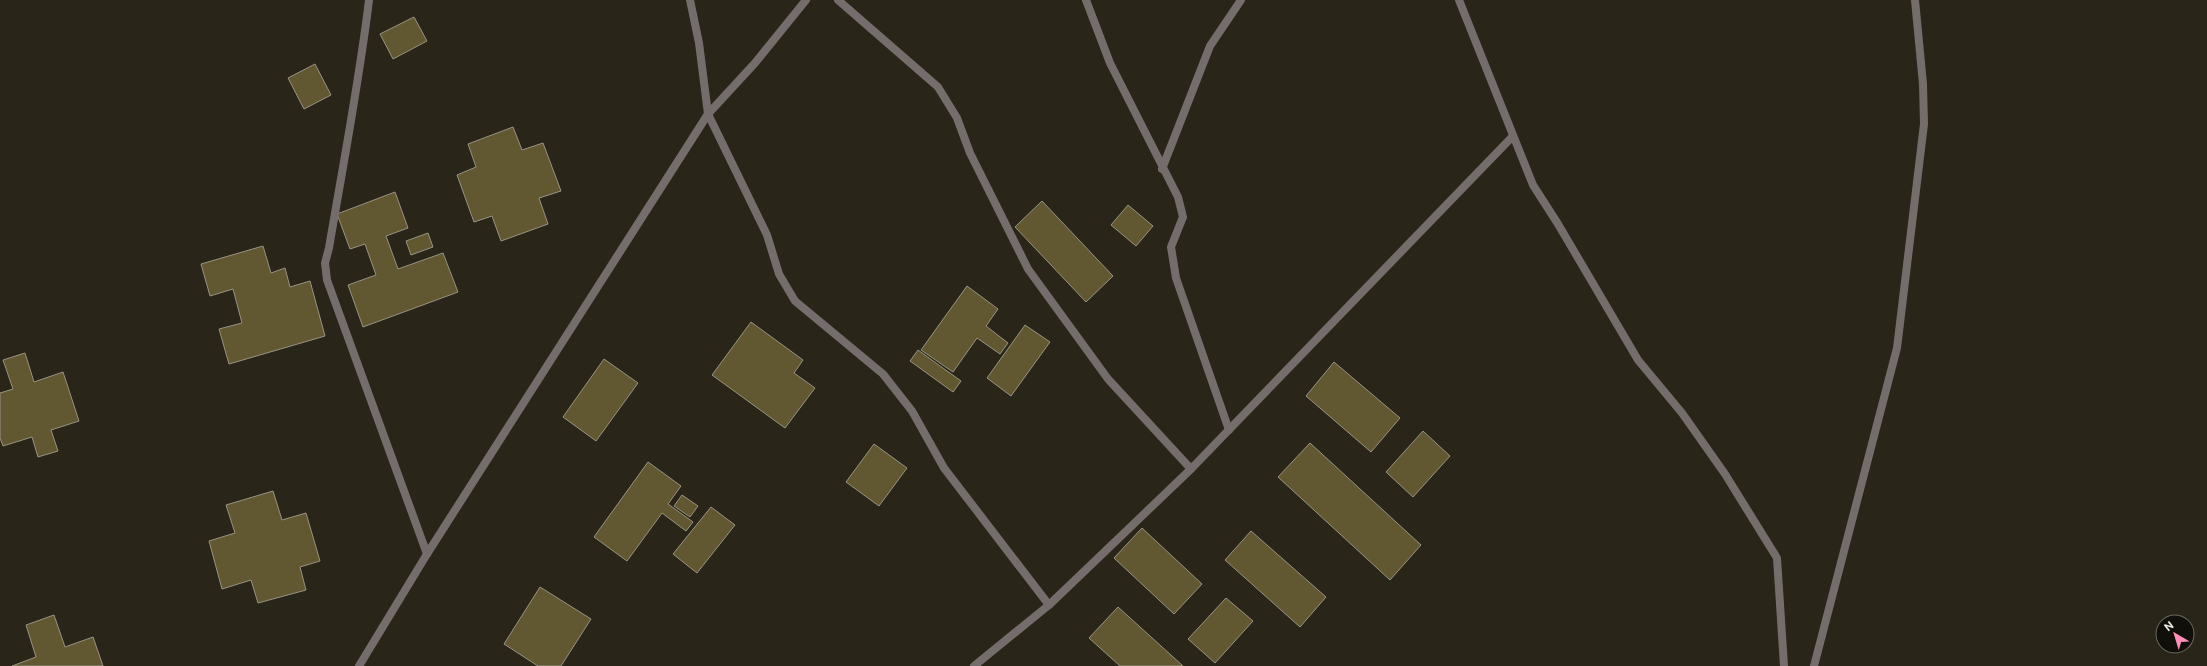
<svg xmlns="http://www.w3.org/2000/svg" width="2207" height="666" font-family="Commissioner,sans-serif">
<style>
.building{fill:#615731;stroke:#989484}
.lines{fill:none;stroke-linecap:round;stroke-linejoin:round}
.service{stroke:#756d6c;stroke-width:8}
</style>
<rect width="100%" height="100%" fill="#292518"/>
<g class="building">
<polygon points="414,17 427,41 393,59 380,34"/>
<polygon points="315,64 331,95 304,109 288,78"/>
<polygon points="513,127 522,150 543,143 561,191 539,198 548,224 501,241 492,216 474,222 457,175 476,167 468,144"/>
<polygon points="395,192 408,228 386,236 398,269 443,253 458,292 363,327 348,285 376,275 365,244 350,249 337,214"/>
<polygon points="1042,201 1113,276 1086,302 1015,227"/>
<polygon points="1128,205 1153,226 1136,246 1111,225"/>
<polygon points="428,233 433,247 411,255 406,241"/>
<polygon points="263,246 271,273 285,268 290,287 310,281 325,336 229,364 219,329 242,323 233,289 210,296 201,264"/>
<polygon points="967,286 998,309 986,326 1008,343 1000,354 977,338 953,372 921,350"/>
<polygon points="751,322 803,360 794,373 815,388 785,428 712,375"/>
<polygon points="1025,325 1050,342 1011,396 987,378"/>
<polygon points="918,350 961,381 953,392 910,361"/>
<polygon points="25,353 34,382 63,372 79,421 51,430 58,451 38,457 32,437 3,446 0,438 0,393 13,389 3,360"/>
<polygon points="604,359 638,383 596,441 563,417"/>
<polygon points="1334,362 1400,418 1371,452 1306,396"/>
<polygon points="1423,431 1450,456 1413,497 1386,472"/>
<polygon points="1310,443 1421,545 1390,580 1278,477"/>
<polygon points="874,444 907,468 879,506 846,482"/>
<polygon points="648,462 681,486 668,504 693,522 686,531 662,513 627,561 594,537"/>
<polygon points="273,491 282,520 306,513 320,561 300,567 306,590 258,603 251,580 222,589 209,541 235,533 226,505"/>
<polygon points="682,495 698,506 690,517 674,506"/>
<polygon points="711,507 735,525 697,573 673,554"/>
<polygon points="1142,528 1202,584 1174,614 1114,558"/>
<polygon points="1251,531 1326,597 1300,627 1225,560"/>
<polygon points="540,587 591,619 561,666 538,666 504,644"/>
<polygon points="1226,598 1253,621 1215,663 1188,639"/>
<polygon points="1118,607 1183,666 1120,666 1089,638"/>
<polygon points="54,615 65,647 93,637 103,666 12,666 36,657 26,625"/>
</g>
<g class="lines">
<g class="service">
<path d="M369,0C359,83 343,165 329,248L325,263L327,280L427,554"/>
<polyline points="690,0 699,43 708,114 767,235 779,274 795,301 883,374 912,411 944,468 1049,605"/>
<polyline points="838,0 938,87 957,118 970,153 1028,269 1108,379 1191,469"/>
<polyline points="1086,0 1110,63 1178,197 1183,217 1171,247 1176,278 1229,430"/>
<polyline points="1459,0 1533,185 1558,224 1638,360 1682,413 1725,474 1777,558 1784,666"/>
<polyline points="1162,169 1210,46 1241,0"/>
<polyline points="359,666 427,554 708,114 755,63 806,0"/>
<polyline points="974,666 1049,605 1191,469 1513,136"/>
<polyline points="1814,666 1897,348 1924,124 1923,84 1915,0"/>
</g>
</g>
<g transform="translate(2175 634) rotate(322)"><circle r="19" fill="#100f09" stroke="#686760"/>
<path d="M0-3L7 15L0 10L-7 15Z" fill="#ff8eb9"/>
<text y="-6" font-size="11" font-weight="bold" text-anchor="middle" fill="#edebe2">N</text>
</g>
</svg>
